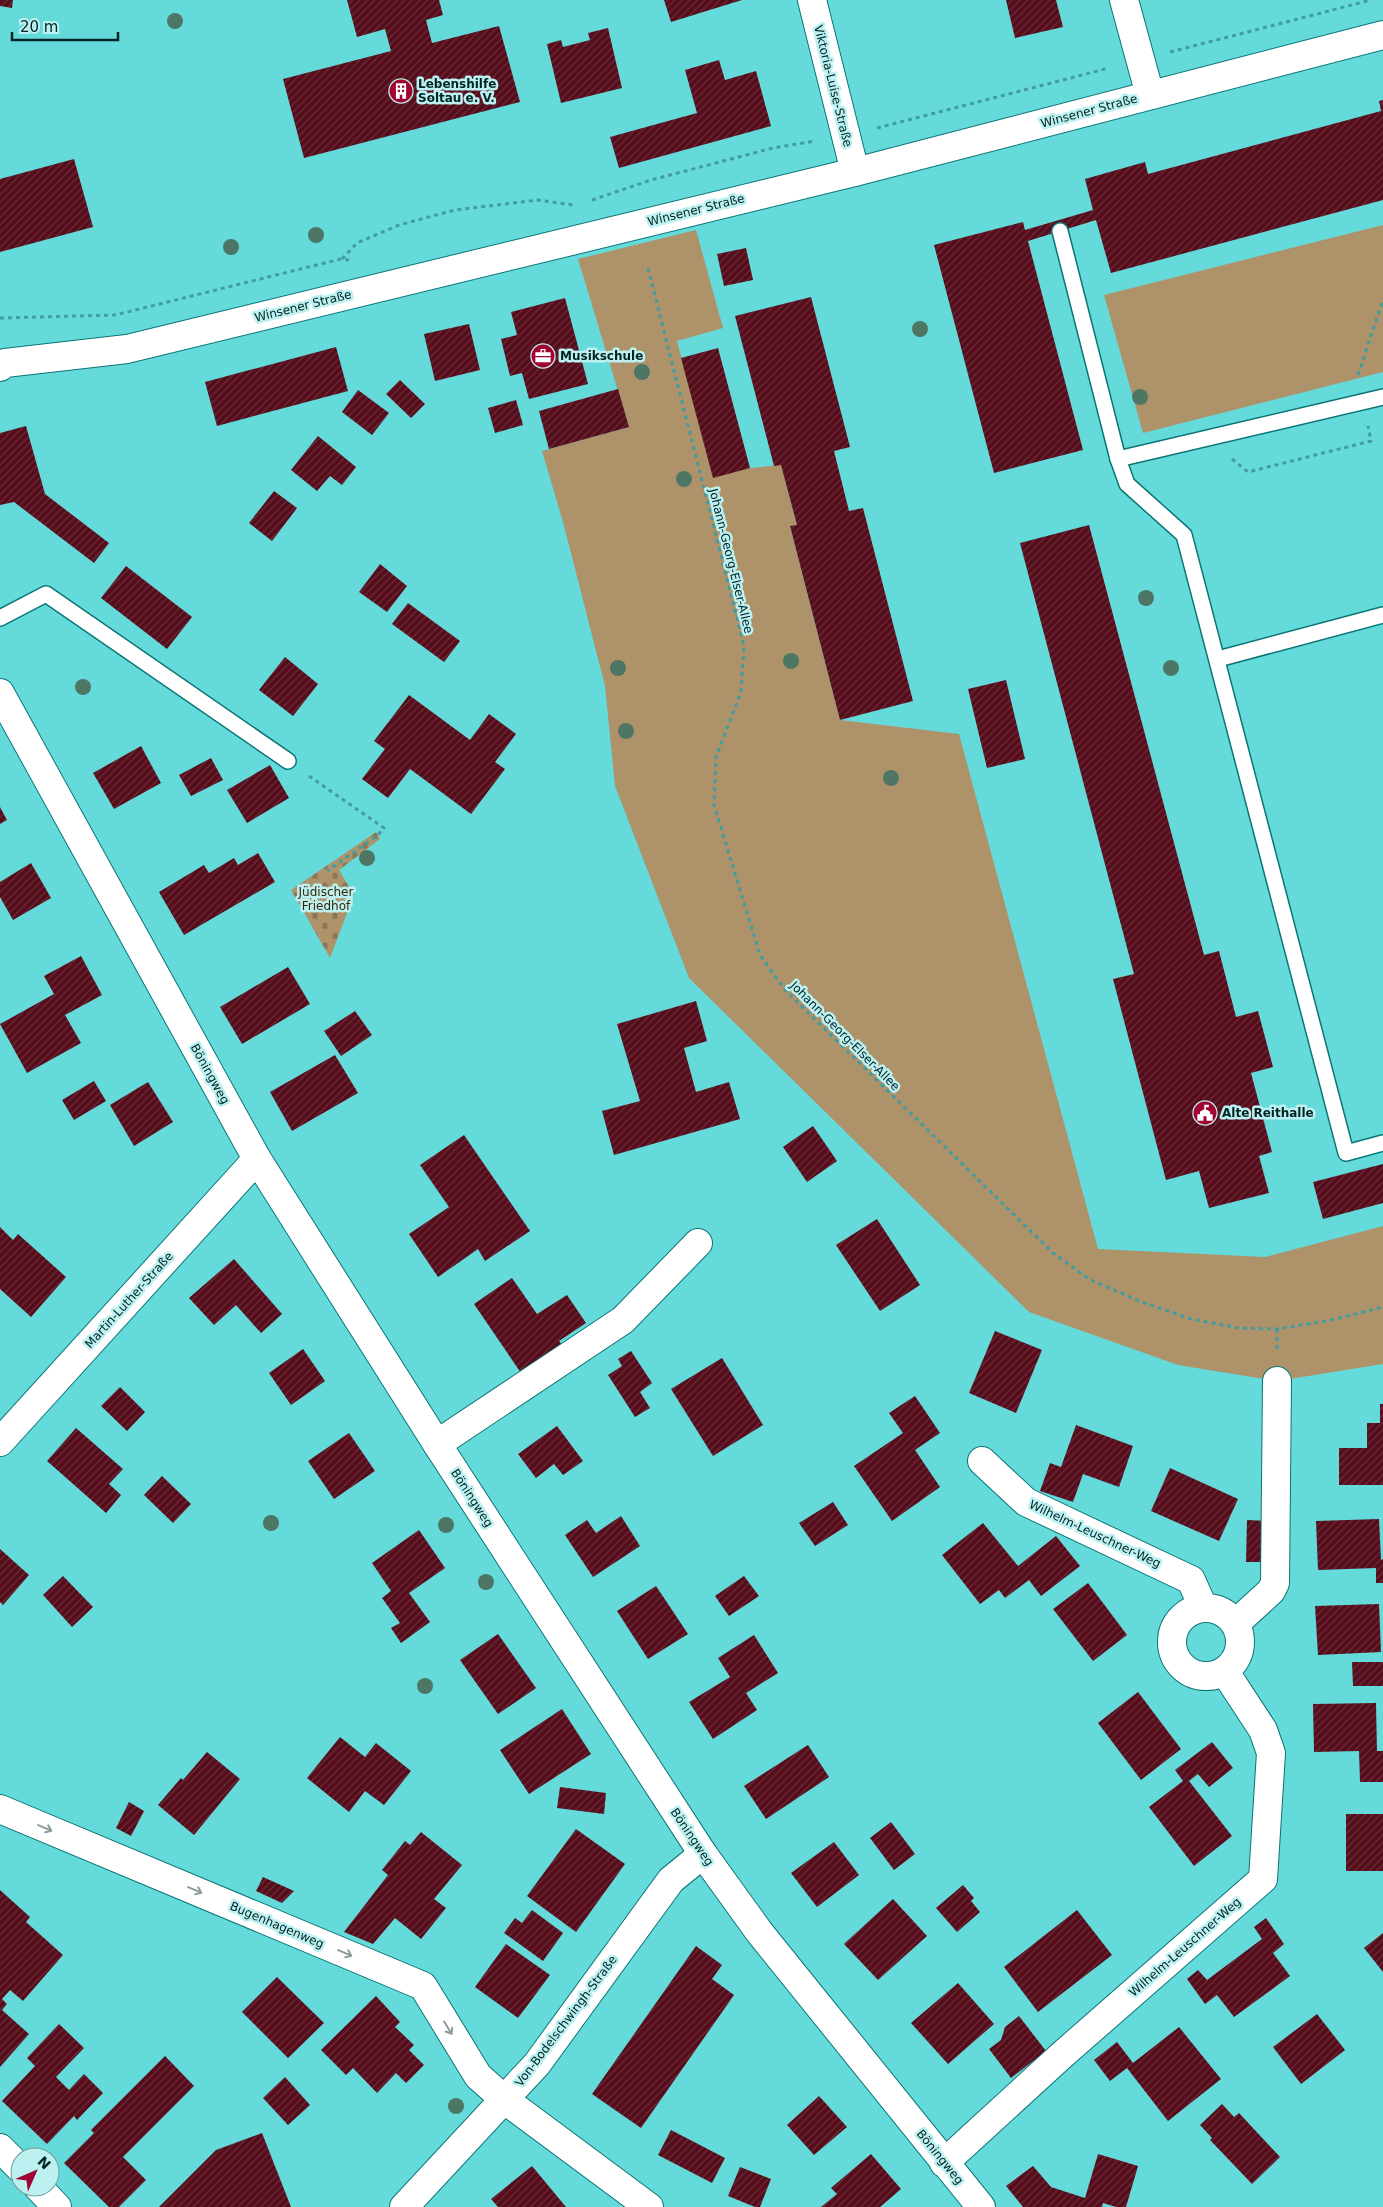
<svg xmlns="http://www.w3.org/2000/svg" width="1383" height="2207" font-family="'DejaVu Sans',sans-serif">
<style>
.cemetery{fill:url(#cemetery-stones)}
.green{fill:#ae9269}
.building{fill:url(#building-hatch)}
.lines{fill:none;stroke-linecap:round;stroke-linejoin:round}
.service-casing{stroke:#0c7576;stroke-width:18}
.minor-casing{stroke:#0c7576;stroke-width:30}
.secondary-casing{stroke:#0c7576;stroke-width:30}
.primary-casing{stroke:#0c7576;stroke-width:30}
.path{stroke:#439d9e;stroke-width:3;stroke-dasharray:4 4;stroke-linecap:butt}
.service{stroke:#fff;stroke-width:15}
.minor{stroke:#fff;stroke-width:28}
.secondary{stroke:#fff;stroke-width:28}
.primary{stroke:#fff;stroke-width:28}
.tree{fill:#4d7665}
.oneway{stroke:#8c9c9c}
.labels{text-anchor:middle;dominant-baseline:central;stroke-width:5;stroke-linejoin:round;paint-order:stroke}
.poi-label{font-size:12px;font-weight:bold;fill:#002324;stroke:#bdf1f1;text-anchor:start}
.street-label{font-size:12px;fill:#002324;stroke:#bdf1f1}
.park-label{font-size:12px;fill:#392505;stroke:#bdf1f1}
</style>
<defs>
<pattern id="cemetery-stones" width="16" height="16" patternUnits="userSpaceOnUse" patternTransform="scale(1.25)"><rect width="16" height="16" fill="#ae9269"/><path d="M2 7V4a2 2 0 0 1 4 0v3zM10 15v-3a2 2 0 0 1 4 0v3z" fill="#8b7756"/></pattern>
<pattern id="building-hatch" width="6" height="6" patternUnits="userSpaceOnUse" patternTransform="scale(1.25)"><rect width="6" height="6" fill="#560c1a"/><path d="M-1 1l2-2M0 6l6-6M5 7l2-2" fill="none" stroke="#682f3b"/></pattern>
</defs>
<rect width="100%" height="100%" fill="#65dadb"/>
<polygon class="cemetery" points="376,832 380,839 339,870 354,895 330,958 291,890"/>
<g class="green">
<polygon points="1383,225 1383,372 1143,433 1104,295"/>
<polygon points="696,230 723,328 677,341 713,477 750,468 781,465 797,525 790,527 840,720 959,734 1098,1249 1265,1257 1383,1226 1383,1364 1277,1381 1178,1365 1029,1312 689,978 615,786 605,686 563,522 542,451 629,427 578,259"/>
</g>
<g class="building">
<polygon points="0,0 13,0 12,8 0,6"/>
<polygon points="347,0 439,0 443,15 426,20 432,43 499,26 520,102 304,158 283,79 391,51 385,29 357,37"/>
<polygon points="664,0 742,0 671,22"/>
<polygon points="1006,0 1056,0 1063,27 1015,38"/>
<polygon points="608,28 622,88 561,103 547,44 561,40 563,47 590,40 588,33"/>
<polygon points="719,60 725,80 756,71 771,126 619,168 610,137 697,113 685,70"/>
<polygon points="1383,100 1383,200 1111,273 1096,220 1028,241 1083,450 994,473 934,245 1023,222 1025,230 1093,210 1085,179 1145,162 1148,174 1381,111 1379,101"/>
<polygon points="74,159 93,227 0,252 0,179"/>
<polygon points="746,248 753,280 724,286 717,254"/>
<polygon points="811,297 850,447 834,451 849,511 863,508 913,701 840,720 790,526 797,525 781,465 774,466 735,316"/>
<polygon points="565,298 588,384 529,399 522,373 510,376 501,339 517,335 511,312"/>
<polygon points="469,324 480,370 435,381 424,334"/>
<polygon points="336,347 348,391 217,426 205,382"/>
<polygon points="718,348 750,468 713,478 681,358"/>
<polygon points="400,380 425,404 411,418 386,394"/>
<polygon points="618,389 629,427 549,449 539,411"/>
<polygon points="358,390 389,413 372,435 342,412"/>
<polygon points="516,400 523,425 495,433 488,408"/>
<polygon points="26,426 45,494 109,543 94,563 14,502 0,505 0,433"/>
<polygon points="318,436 356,467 342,485 330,476 317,491 291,470"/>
<polygon points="274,491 297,508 272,541 249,523"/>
<polygon points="1089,525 1204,955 1219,951 1236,1017 1258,1011 1273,1067 1251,1073 1272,1152 1259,1156 1269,1193 1209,1208 1199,1171 1166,1180 1113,979 1134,974 1020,543"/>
<polygon points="380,564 407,586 387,612 359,592"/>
<polygon points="126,566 192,617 167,649 101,598"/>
<polygon points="408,603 460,641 444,662 392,624"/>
<polygon points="285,657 318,684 293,716 259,690"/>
<polygon points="1006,680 1025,759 987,768 968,689"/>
<polygon points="409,695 470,740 489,714 516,734 495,762 505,769 471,814 410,769 388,798 362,779 385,749 374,741"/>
<polygon points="141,746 161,783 114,809 93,773"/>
<polygon points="211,758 223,780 191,796 179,775"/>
<polygon points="270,765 289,798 247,823 227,790"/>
<polygon points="0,807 7,820 0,824"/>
<polygon points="258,853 275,882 184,935 159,892 204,865 209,873 234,858 238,865"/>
<polygon points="31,863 51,898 13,920 0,897 0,882"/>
<polygon points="81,956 102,995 65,1015 81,1043 27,1073 0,1024 54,994 44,976"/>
<polygon points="288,967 310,1004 242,1044 220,1007"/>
<polygon points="696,1001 707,1041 684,1048 696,1092 729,1082 740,1119 614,1155 602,1111 640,1101 617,1024"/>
<polygon points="355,1011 372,1035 341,1056 324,1031"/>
<polygon points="335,1055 358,1093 292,1131 270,1092"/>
<polygon points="94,1081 106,1101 74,1120 62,1100"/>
<polygon points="148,1082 173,1122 134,1146 110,1105"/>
<polygon points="813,1126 837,1161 807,1182 783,1147"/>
<polygon points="464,1135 530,1231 485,1261 478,1249 438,1277 409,1234 449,1207 420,1165"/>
<polygon points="1383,1164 1383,1203 1323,1219 1313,1182"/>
<polygon points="877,1219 920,1285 880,1311 836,1245"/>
<polygon points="0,1227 13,1240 18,1234 66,1277 31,1317 0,1289"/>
<polygon points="234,1259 282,1314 261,1333 236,1305 214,1325 189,1298"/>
<polygon points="512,1278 537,1314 567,1295 586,1323 559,1341 562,1345 521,1373 474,1304"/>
<polygon points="995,1331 1042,1350 1016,1413 969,1393"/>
<polygon points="303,1349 325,1381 291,1405 269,1373"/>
<polygon points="631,1351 652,1383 640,1392 650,1408 635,1417 608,1375 622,1366 618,1359"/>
<polygon points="722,1358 763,1425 713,1456 671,1389"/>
<polygon points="120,1387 145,1412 127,1431 101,1406"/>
<polygon points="915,1396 940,1433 915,1450 940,1487 892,1521 854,1466 903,1433 889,1413"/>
<polygon points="1380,1404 1383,1404 1383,1485 1339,1485 1339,1448 1367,1448 1367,1423 1380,1423"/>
<polygon points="1076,1425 1133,1446 1119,1487 1083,1474 1073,1502 1040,1491 1050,1463 1061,1467"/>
<polygon points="557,1426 583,1461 563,1475 554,1464 536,1478 518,1454"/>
<polygon points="76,1428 123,1469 109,1484 121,1495 106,1513 47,1461"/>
<polygon points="349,1433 375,1471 334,1499 308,1461"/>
<polygon points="1170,1468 1238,1499 1219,1541 1151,1511"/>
<polygon points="162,1476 191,1504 173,1523 144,1495"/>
<polygon points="833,1502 848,1525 815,1546 799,1523"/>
<polygon points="621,1516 640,1546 593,1577 565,1535 587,1520 596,1533"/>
<polygon points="1379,1519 1381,1560 1383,1559 1383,1583 1376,1583 1376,1568 1318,1570 1316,1521"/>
<polygon points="1247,1520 1268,1521 1268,1562 1246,1562"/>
<polygon points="983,1523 1018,1566 1056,1536 1080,1566 1041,1596 1029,1580 1005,1598 999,1590 980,1604 942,1555"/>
<polygon points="419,1530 445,1568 409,1593 430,1622 401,1643 391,1628 400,1623 382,1598 391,1591 372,1563"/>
<polygon points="0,1549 29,1575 3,1605 0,1602"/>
<polygon points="63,1576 93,1607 72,1627 43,1595"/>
<polygon points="744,1576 759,1596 729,1616 715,1596"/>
<polygon points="1088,1583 1127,1635 1093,1661 1053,1609"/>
<polygon points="656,1586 688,1634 648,1659 617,1611"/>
<polygon points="1379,1604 1381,1652 1318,1655 1315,1606"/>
<polygon points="498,1634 536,1688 498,1714 460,1660"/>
<polygon points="754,1635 778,1673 746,1693 757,1710 713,1739 689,1702 730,1677 718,1658"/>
<polygon points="1352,1662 1383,1662 1383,1686 1353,1686"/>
<polygon points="1138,1692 1181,1749 1141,1780 1098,1723"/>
<polygon points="1376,1703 1377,1751 1383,1751 1383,1782 1360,1782 1359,1751 1314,1752 1313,1704"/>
<polygon points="562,1709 591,1754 529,1794 500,1750"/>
<polygon points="340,1737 365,1757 376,1743 411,1771 384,1805 365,1791 349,1812 307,1778"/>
<polygon points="1212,1742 1233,1768 1209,1787 1198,1774 1189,1781 1232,1836 1194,1866 1149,1807 1183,1781 1175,1770"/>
<polygon points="808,1745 829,1777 766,1819 744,1786"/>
<polygon points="207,1752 240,1779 194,1835 158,1805 181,1778 183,1780"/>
<polygon points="560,1787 606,1793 604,1814 557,1808"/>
<polygon points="129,1802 144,1811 131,1836 116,1828"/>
<rect x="1346" y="1814" width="37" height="57"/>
<polygon points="891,1822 915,1854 894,1870 870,1838"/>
<polygon points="576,1829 625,1864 576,1932 527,1896"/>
<polygon points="421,1832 462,1865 434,1899 446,1908 421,1939 395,1918 373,1944 344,1932 388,1875 382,1870 405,1841 410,1845"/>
<polygon points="834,1842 859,1875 817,1907 791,1873"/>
<polygon points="263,1877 294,1891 282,1903 256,1891"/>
<polygon points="963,1885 974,1898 971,1901 980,1912 957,1932 936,1908"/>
<polygon points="0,1890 30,1917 26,1922 63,1955 23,2001 10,1990 2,1999 7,2004 2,2010 29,2034 0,2067"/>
<polygon points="893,1899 927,1936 878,1980 844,1944"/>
<polygon points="532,1910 563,1933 543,1961 504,1933 515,1918 522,1923"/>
<polygon points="1077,1910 1112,1955 1038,2012 1004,1967"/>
<polygon points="1266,1918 1284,1944 1273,1953 1290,1976 1234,2017 1217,1995 1205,2004 1187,1979 1198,1970 1207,1980 1262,1939 1254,1927"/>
<polygon points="1383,1933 1383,1972 1364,1948"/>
<polygon points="506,1944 550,1975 518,2018 475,1987"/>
<polygon points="696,1946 722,1965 712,1979 734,1995 641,2128 592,2094"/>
<polygon points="277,1977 324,2023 288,2058 242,2012"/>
<polygon points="958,1983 994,2024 948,2064 911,2023"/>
<polygon points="376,1996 400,2022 395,2027 414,2045 409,2050 424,2065 406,2083 396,2073 377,2093 353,2068 346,2075 321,2050"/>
<polygon points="1317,2014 1345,2050 1301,2084 1273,2047"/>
<polygon points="1019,2016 1046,2051 1011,2078 989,2049 1001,2040 1005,2027"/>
<polygon points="59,2024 84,2048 56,2077 69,2090 84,2074 103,2093 77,2120 74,2116 47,2144 2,2101 35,2066 27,2058"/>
<polygon points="1179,2027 1221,2079 1168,2121 1127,2068 1110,2081 1094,2060 1117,2042 1133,2063"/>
<polygon points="165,2056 194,2086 123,2157 146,2180 119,2207 109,2207 64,2163 94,2133 91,2130"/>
<polygon points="285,2077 310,2105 288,2125 263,2098"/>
<polygon points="819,2096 847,2127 814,2155 787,2125"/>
<polygon points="1222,2104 1234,2117 1239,2113 1280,2157 1252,2184 1210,2140 1212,2138 1200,2125"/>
<polygon points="671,2130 725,2158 712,2183 658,2155"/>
<polygon points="262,2133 291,2207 159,2207 216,2150"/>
<polygon points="871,2154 901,2189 880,2207 821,2207 837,2194 831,2188"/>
<polygon points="1098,2154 1138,2166 1126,2207 1116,2207 1103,2203 1102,2207 1023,2207 1006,2186 1033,2166 1051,2187 1085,2198"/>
<polygon points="532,2166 566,2207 498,2207 491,2199"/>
<polygon points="740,2167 771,2179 760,2207 755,2207 728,2196"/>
</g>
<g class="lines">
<defs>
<g id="service">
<polyline points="1060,231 1118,459 1127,484 1184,535 1346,1153 1383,1143"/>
<polyline points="1118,459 1383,397"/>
<polyline points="0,618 46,594 288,761"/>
<polyline points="1218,659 1383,615"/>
</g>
<g id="minor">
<polyline points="812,0 855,172"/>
<polyline points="1124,0 1150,95"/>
<polyline points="0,693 257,1159 437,1444 703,1854 760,1933 981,2207"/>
<polyline points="0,1442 257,1159"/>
<polyline points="437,1444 623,1320 698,1243"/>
<polyline points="982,1461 1026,1502 1191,1580 1203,1607"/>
<circle cx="1206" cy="1642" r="34"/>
<polyline points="1236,1623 1271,1591 1275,1583 1277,1381"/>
<polyline points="0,1809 423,1986 478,2076 505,2100 649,2207"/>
<polyline points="944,2163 1062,2055 1263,1879 1271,1753 1263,1730 1225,1672"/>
<polyline points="404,2207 537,2064 671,1880 703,1854"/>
</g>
<polyline id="secondary" points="0,367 5,363 127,349 855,172 1383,35"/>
<g id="primary">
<polyline points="0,2148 20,2168"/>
<polyline points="38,2187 57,2207"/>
</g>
</defs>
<use href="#service" class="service-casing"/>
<use href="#minor" class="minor-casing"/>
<use href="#secondary" class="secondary-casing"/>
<use href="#primary" class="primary-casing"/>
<g class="path">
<polyline points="1170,52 1371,0"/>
<polyline points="877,128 1109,68"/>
<polyline points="592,200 651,180 773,148 815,141"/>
<polyline points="342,259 357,243 399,225 455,210 538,200 573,205"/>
<polyline points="648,268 744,646 741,692 716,757 714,805 760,955 785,990 1052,1252 1089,1279 1139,1301 1191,1319 1239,1328 1277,1329 1331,1320 1383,1307"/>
<polyline points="0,318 115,315 341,259 350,260"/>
<polyline points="1358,375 1383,300"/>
<polyline points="1232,459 1248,472 1371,441 1368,426"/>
<polyline points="309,776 384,828 378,835 327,871"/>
<polyline points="1277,1329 1277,1351"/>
</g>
<use href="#service" class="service"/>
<use href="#minor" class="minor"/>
<use href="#secondary" class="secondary"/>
<use href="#primary" class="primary"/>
</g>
<g class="tree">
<circle cx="175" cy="21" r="8"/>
<circle cx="316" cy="235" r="8"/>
<circle cx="231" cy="247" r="8"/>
<circle cx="920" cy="329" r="8"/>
<circle cx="642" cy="372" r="8"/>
<circle cx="1140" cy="397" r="8"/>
<circle cx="684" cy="479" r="8"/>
<circle cx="1146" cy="598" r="8"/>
<circle cx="791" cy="661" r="8"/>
<circle cx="618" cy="668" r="8"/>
<circle cx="1171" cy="668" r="8"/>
<circle cx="83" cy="687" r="8"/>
<circle cx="626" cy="731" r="8"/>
<circle cx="891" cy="778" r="8"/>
<circle cx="367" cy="858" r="8"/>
<circle cx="271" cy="1523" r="8"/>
<circle cx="446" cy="1525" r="8"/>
<circle cx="486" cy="1582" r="8"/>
<circle cx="425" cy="1686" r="8"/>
<circle cx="456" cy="2106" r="8"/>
</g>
<defs><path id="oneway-shaft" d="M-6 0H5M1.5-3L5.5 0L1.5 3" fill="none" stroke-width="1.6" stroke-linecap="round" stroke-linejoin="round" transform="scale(1.25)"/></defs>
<g class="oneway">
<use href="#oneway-shaft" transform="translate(45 1828) rotate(23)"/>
<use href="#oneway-shaft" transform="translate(195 1890) rotate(23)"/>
<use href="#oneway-shaft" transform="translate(345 1953) rotate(23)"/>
<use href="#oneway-shaft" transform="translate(448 2028) rotate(59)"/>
</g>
<defs>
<symbol id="building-disc" viewBox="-11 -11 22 22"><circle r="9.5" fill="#a20231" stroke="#bdf1f1"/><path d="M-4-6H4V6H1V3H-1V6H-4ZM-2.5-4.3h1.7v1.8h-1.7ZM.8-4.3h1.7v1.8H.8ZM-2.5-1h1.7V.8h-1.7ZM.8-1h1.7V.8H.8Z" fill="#fff"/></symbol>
<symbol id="office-disc" viewBox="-11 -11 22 22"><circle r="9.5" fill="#a20231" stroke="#bdf1f1"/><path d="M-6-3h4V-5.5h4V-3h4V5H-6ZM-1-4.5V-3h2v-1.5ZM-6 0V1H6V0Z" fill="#fff"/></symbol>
<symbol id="civic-disc" viewBox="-11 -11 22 22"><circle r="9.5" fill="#a20231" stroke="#bdf1f1"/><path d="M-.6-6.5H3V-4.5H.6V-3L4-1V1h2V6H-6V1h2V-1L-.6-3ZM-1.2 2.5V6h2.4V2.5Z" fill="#fff"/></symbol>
</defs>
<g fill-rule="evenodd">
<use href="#building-disc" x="387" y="77" width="28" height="28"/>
<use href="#office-disc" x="529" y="342" width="28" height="28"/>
<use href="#civic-disc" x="1191" y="1099" width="28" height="28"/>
</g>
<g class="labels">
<g class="poi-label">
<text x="418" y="84">Lebenshilfe<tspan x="418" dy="14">Soltau e. V.</tspan></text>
<text x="560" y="356">Musikschule</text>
<text x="1222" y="1113">Alte Reithalle</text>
</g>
<g class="street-label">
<text transform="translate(833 86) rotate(76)">Viktoria-Luise-Straße</text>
<text transform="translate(1089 111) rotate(-15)">Winsener Straße</text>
<text transform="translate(696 210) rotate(-14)">Winsener Straße</text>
<text transform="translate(303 306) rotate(-14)">Winsener Straße</text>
<text transform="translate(731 561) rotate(76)">Johann-Georg-Elser-Allee</text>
<text transform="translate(845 1036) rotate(45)">Johann-Georg-Elser-Allee</text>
<text transform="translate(210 1074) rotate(61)">Böningweg</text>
<text transform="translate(129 1300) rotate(-48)">Martin-Luther-Straße</text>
<text transform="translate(472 1498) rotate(57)">Böningweg</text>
<text transform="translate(1095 1534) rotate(25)">Wilhelm-Leuschner-Weg</text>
<text transform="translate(692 1837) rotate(56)">Böningweg</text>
<text transform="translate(277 1925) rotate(23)">Bugenhagenweg</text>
<text transform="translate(1185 1947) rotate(-41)">Wilhelm-Leuschner-Weg</text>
<text transform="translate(566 2021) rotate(-53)">Von-Bodelschwingh-Straße</text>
<text transform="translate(940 2157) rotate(51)">Böningweg</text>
</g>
<g class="park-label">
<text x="326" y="892">Jüdischer<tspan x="326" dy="14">Friedhof</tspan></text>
</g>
</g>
<g transform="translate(35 2172) rotate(45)"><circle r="24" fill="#bdf1f1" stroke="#719f9f"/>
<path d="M0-4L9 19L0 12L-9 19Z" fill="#a20231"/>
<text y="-8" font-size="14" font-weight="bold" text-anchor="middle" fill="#002324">N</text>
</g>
<path d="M12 32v8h106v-8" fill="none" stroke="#002324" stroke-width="2.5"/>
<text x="20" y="32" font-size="15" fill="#002324" stroke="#bdf1f1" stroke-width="4" paint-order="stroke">20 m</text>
</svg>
